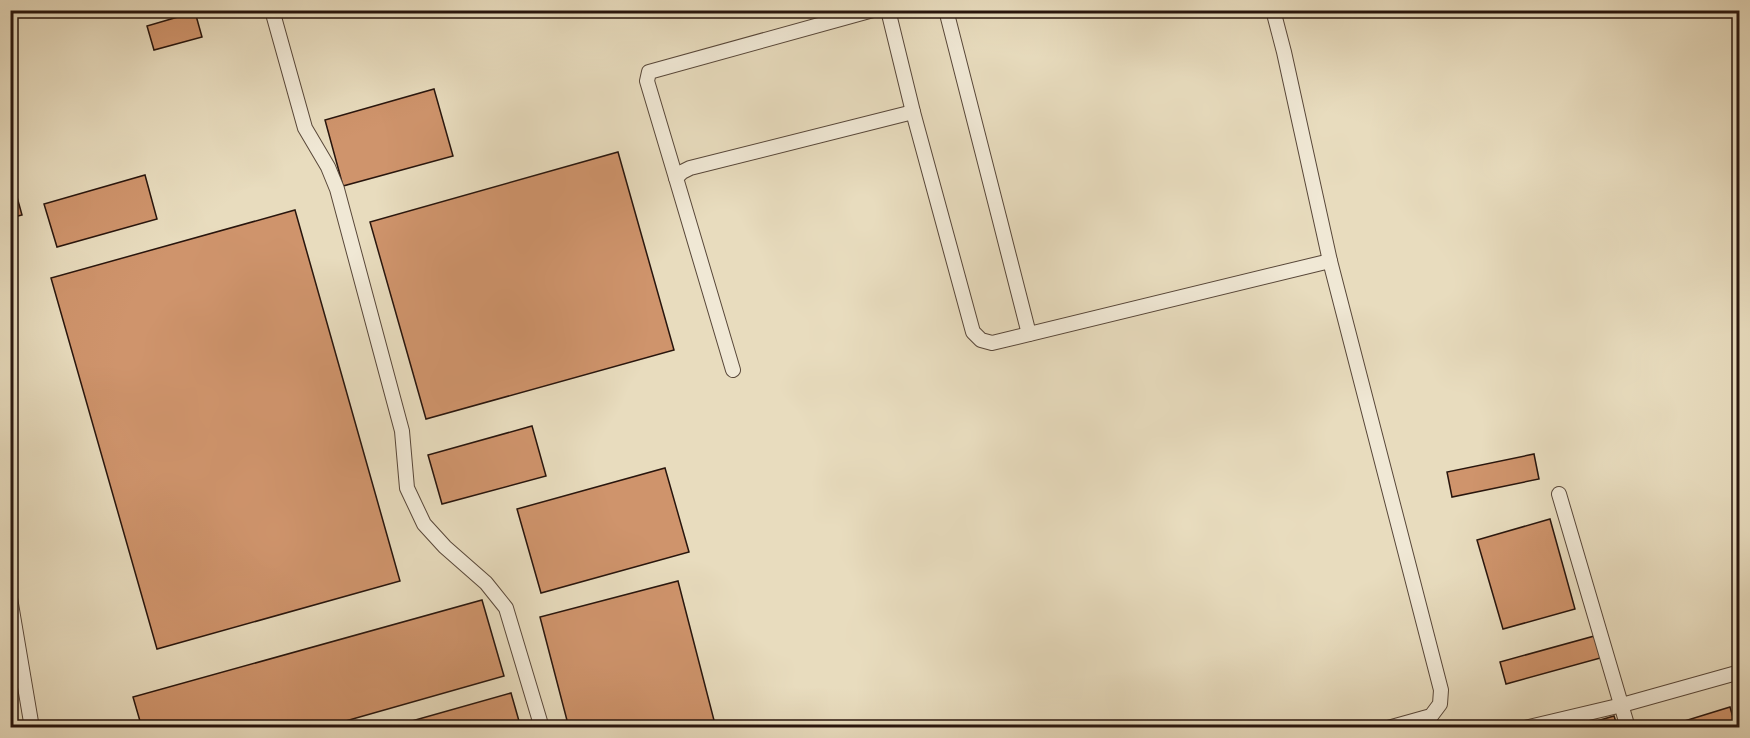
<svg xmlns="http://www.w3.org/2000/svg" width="1750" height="738" font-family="'IM FELL French Canon',serif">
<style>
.building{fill:#cf946c;stroke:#28150d;stroke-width:1.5}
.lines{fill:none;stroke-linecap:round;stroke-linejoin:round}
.lane-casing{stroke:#584739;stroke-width:16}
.lane{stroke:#f0e8d5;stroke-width:14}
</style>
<rect width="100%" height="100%" fill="#e8dcbe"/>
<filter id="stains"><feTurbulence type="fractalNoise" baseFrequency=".00333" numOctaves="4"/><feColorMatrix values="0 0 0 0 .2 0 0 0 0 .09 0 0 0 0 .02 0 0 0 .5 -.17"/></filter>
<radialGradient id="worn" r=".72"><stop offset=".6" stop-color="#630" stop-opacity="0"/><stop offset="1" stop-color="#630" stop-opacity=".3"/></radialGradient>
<g class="building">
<polygon points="195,12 202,37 154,50 147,26"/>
<polygon points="434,89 453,156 343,186 325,120"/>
<polygon points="618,152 674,350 426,419 370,222"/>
<polygon points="145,175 157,219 57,247 44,204"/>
<polygon points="12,179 22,215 10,218 10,180"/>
<polygon points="295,210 400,581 157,649 51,278"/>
<polygon points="532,426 546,476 442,504 428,455"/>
<polygon points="1534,454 1539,479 1452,497 1447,472"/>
<polygon points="665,468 689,552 541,593 517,509"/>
<polygon points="1550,519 1575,609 1503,629 1477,540"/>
<polygon points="678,581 716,728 569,728 540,617"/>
<polygon points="482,600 504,676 321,728 142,728 133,697"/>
<polygon points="1598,635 1604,657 1506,684 1500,662"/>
<polygon points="511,693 521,728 387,728"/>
<polygon points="1730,707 1736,728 1679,728 1678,723"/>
<polygon points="1614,716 1618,728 1573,728"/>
</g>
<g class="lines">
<defs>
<g id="lane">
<polyline points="272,10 305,128 328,167 337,189 402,431 407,488 424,524 445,547 486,583 506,608 542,728"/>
<polyline points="888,10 913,112 973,332 981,340 992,343 1330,261"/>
<polyline points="946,10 1029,334"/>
<polyline points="1273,10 1284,52 1330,261 1441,690 1440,704 1431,716 1388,728"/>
<polyline points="676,178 647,81 649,72 873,10"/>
<polyline points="733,370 676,178 682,172 690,168 913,112"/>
<polyline points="1559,494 1628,728"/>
<polyline points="10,598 32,728"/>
<polyline points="1525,728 1622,705 1740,672"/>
</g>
</defs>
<use href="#lane" class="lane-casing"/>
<use href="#lane" class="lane"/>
</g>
<rect width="1750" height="738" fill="none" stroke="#e8dcbe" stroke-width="36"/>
<rect x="12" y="12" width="1726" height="714" fill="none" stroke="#28150d" stroke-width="3"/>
<rect x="18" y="18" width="1714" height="702" fill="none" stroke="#28150d" stroke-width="1.5"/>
<rect width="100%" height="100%" filter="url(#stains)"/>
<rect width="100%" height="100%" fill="url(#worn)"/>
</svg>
